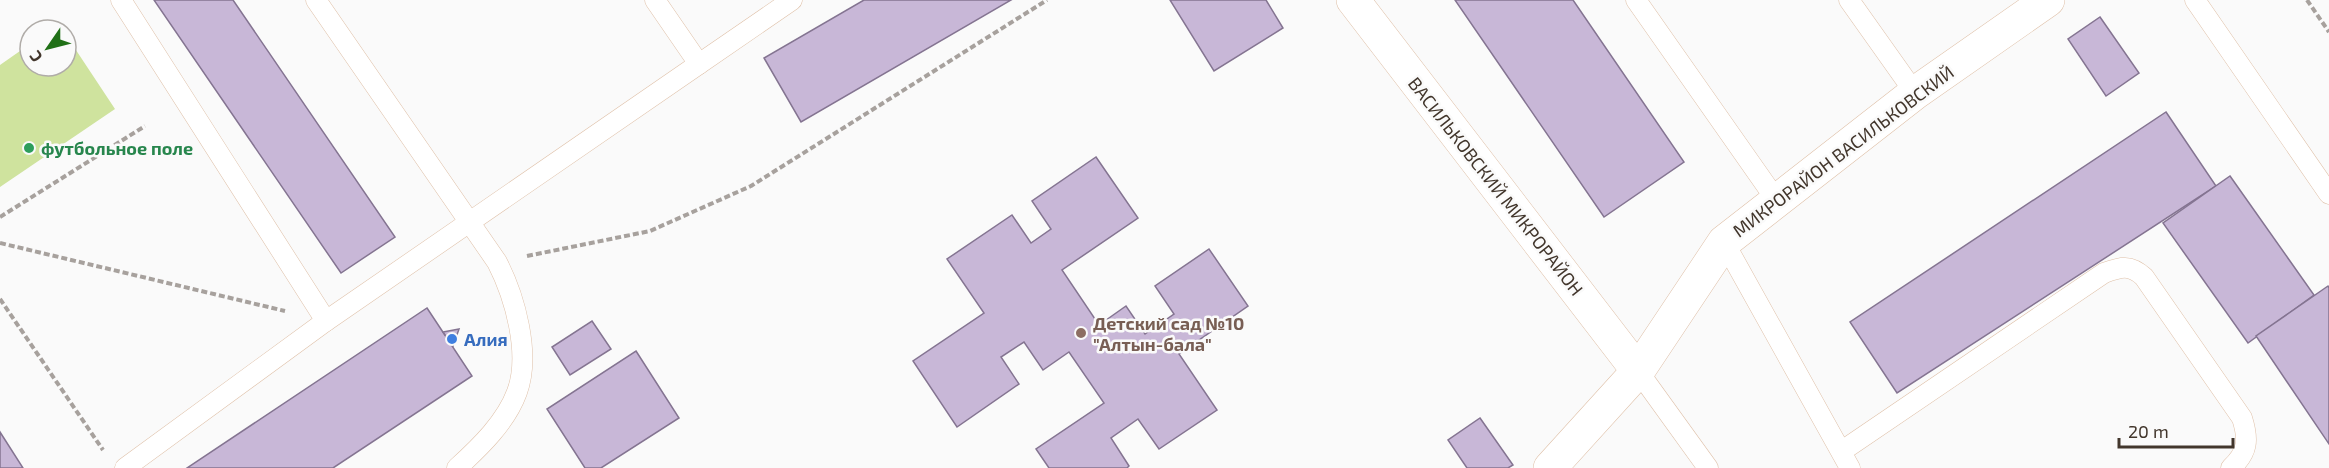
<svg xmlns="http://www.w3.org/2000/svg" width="2329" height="468" font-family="'Exo 2',sans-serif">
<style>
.green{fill:#cfe39e}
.building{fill:#c8b7d7;stroke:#847491;stroke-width:1.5}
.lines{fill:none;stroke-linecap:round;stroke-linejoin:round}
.lane-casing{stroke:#dfc0a8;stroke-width:21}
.street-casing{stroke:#dfc0a8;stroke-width:34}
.path{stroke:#a7a19d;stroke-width:4;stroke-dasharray:6 3;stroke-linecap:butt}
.lane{stroke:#fff;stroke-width:20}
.street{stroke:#fff;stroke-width:33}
.leisure-dot{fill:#2e9e5b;stroke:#fafafa;stroke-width:2}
.education-dot{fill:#8d6e63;stroke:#fafafa;stroke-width:2}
.shop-dot{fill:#3f7fe0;stroke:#fafafa;stroke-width:2}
.labels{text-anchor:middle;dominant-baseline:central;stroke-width:5;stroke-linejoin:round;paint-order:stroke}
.leisure-label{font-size:18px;font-weight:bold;fill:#27864d;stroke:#fafafa;text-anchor:start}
.street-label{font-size:18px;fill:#42362c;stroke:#fafafa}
.education-label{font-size:18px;font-weight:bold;fill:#785e54;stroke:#fafafa;text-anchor:start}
.shop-label{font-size:18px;font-weight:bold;fill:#366cbe;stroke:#fafafa;text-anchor:start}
</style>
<rect width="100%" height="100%" fill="#fafafa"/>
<polygon class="green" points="66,35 115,109 0,187 0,65 30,44 30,66 66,66"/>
<g class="building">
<polygon points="154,0 233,0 395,237 341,273"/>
<polygon points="864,0 1011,0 801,122 764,58"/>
<polygon points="1170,0 1266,0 1283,28 1214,71"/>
<polygon points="1455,0 1573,0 1684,162 1604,217"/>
<polygon points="2100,17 2139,73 2106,96 2068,39"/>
<polygon points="2166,112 2216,186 1897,393 1850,322"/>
<polygon points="1096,157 1138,218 1062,270 1099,325 1126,306 1145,334 1174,314 1155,286 1209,249 1248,306 1179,354 1217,410 1159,449 1138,419 1111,438 1129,466 1127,468 1049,468 1036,449 1104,403 1069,352 1043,370 1024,342 1001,357 1019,384 957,427 913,361 984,313 947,259 1012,215 1031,243 1051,229 1032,201"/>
<polygon points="2230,176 2314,295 2248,343 2163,223"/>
<polygon points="2328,286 2329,288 2329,444 2256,336"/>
<polygon points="427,308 472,376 333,468 187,468"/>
<polygon points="592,321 611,349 570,375 552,347"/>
<polygon points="459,329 453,346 443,332"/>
<polygon points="636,351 679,418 601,468 585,468 547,409"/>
<polygon points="1480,418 1513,465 1508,468 1467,468 1448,440"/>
<polygon points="0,432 23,468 0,468"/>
</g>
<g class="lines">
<defs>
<g id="lane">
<polyline points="121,0 326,321 699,64 655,0"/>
<path d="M316,0L497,262C515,297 531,354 517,392C506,422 480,447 457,468"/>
<polyline points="1636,0 1777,201"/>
<polyline points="1849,0 1915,93"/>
<polyline points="2195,0 2329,194"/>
<polyline points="699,64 792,0"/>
<polyline points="1724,242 1850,468"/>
<polyline points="1638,371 1708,468"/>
<path d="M1842,451L2104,273C2121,267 2130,264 2144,277L2242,418C2249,440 2248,452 2231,468"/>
<polyline points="125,468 326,321"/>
</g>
<g id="street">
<polyline points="1353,0 1638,371"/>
<polyline points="1550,468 1638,371 1724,242 1915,93 2048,0"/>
</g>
</defs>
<use href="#lane" class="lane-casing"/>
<use href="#street" class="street-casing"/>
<g class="path">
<polyline points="2307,0 2329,32"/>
<polyline points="0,217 145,126"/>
<polyline points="0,243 285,311"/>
<polyline points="527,256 650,231 751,186 1047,0"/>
<polyline points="0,299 103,450"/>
</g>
<use href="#lane" class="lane"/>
<use href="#street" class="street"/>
</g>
<circle class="leisure-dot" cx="29" cy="148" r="6"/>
<circle class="education-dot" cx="1081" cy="333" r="6"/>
<circle class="shop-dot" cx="452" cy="339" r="6"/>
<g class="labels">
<g class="leisure-label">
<text x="41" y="148">футбольное поле</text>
</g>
<g class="street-label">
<text transform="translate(1843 151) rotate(-37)">МИКРОРАЙОН ВАСИЛЬКОВСКИЙ</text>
<text transform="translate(1496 186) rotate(52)">ВАСИЛЬКОВСКИЙ МИКРОРАЙОН</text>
</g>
<g class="education-label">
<text x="1093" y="323">Детский сад №10<tspan x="1093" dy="21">"Алтын-бала"</tspan></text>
</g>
<g class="shop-label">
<text x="464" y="339">Алия</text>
</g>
</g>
<g transform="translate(48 48) rotate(235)"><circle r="28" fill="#fafafa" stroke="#b0aca8" stroke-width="1.5"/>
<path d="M0-4.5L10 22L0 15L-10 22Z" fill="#207017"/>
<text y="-9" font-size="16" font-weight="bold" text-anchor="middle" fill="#42362c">С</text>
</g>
<path d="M2119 438v9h114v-9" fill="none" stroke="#42362c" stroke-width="3"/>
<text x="2128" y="438" font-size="18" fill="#42362c" stroke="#fafafa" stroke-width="4.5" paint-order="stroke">20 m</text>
</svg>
